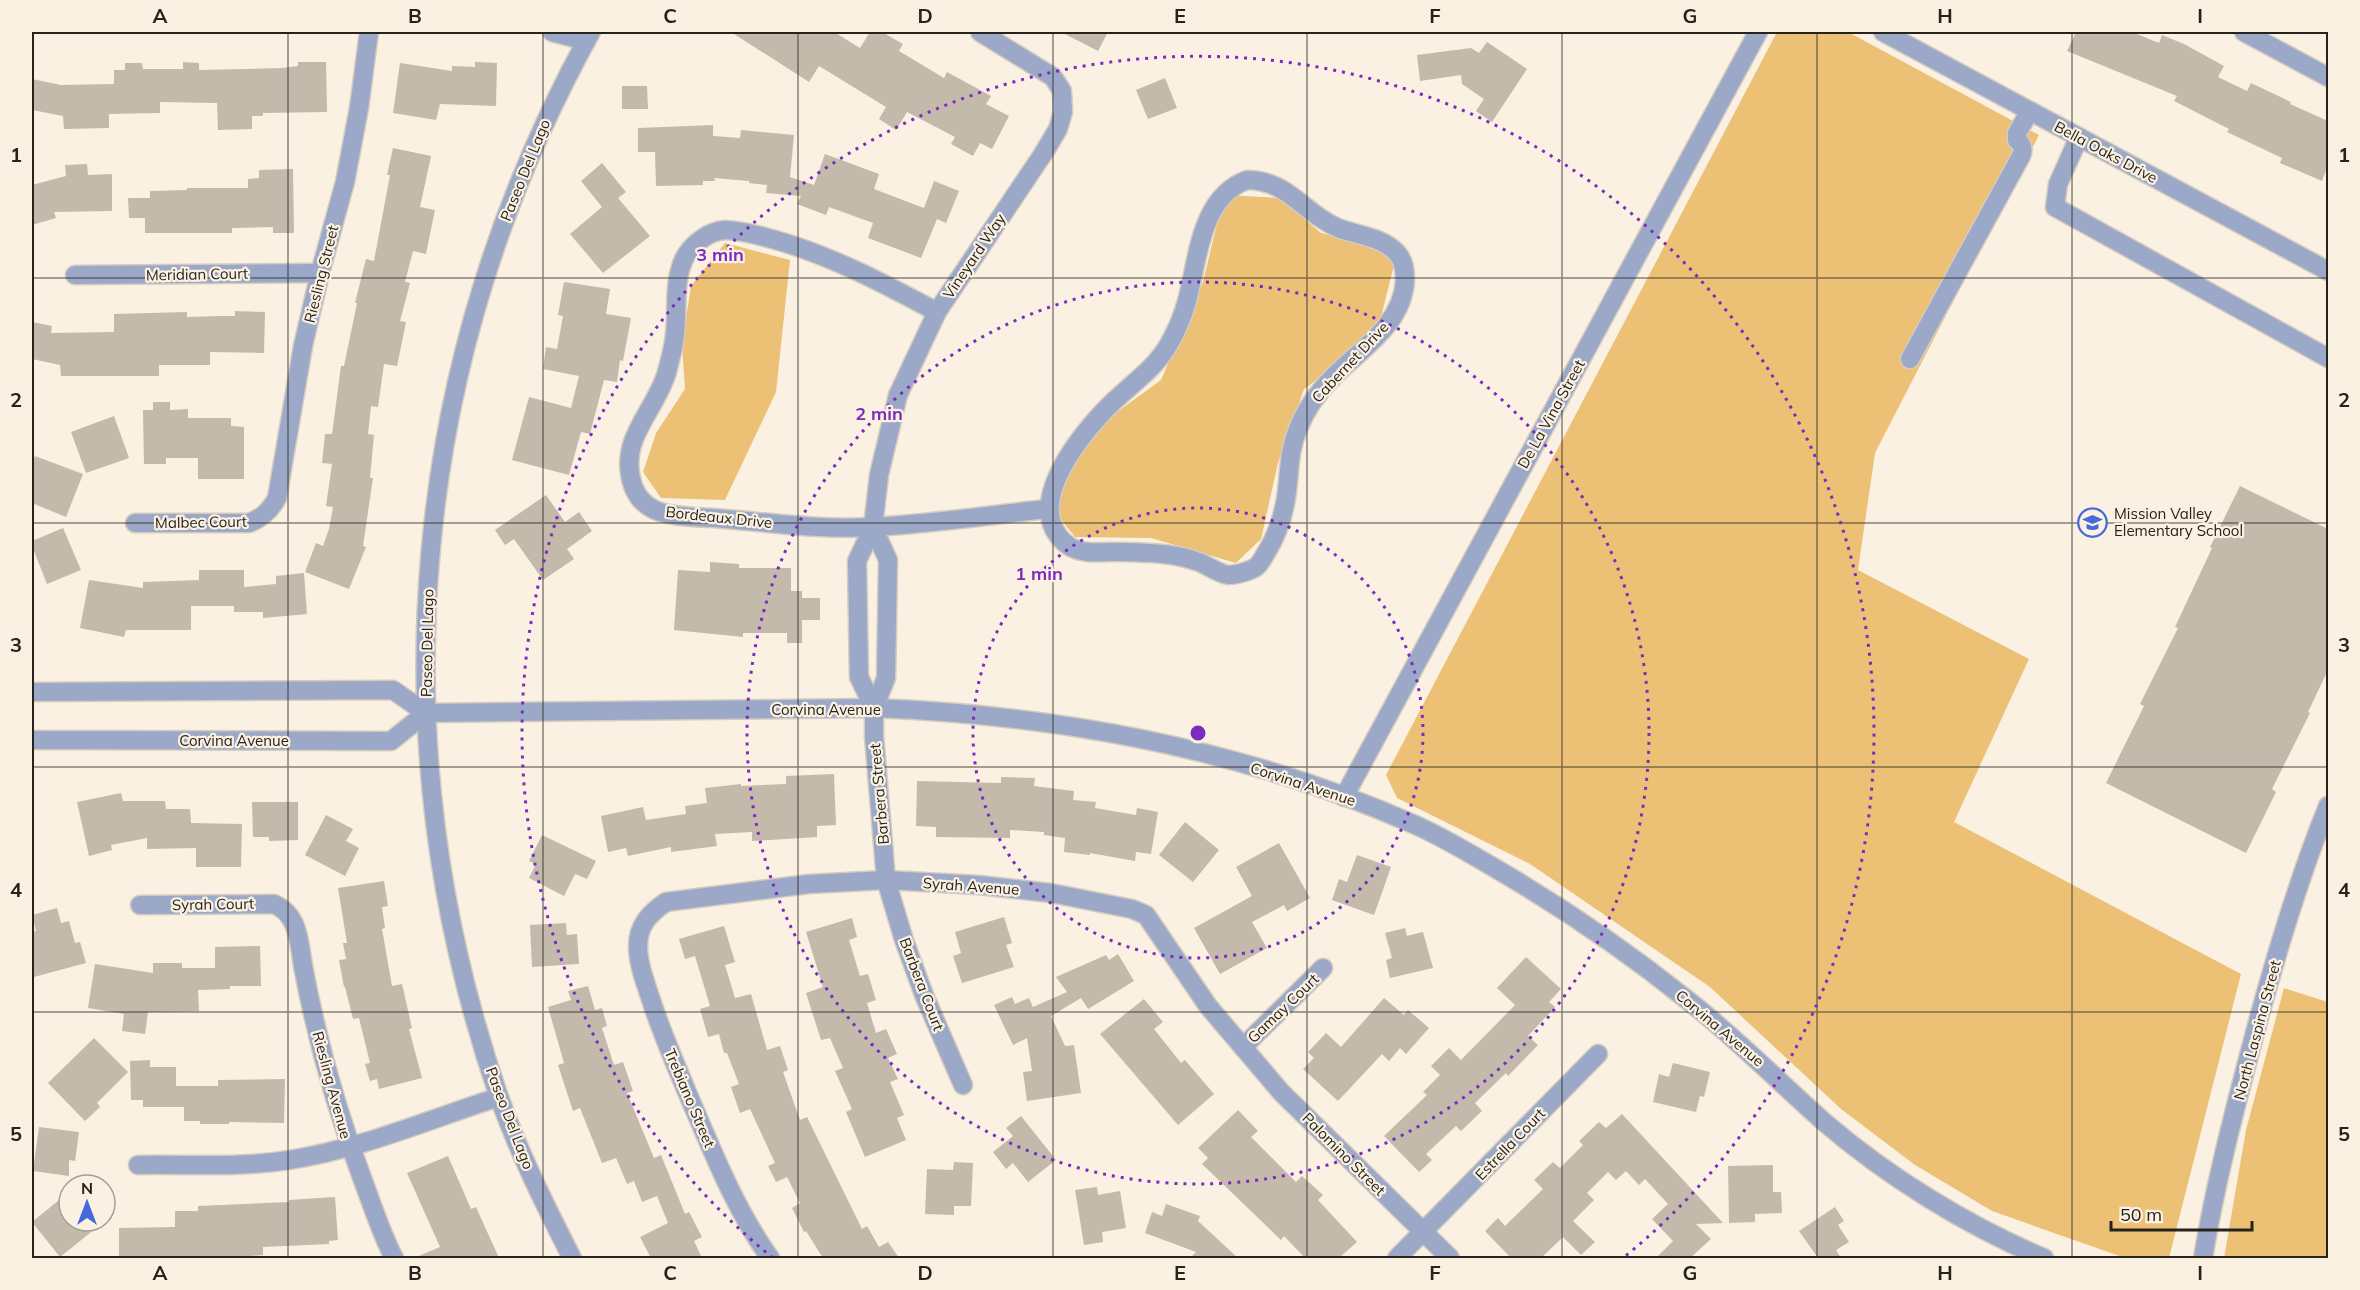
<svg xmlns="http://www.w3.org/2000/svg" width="2360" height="1290" font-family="Mulish,sans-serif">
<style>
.green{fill:#ecc075}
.building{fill:#c3baab}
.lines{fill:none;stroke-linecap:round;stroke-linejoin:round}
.minor-casing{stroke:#d5ccbf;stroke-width:21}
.minor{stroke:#9ba8c8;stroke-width:18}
.grid{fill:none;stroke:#26231d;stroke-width:1.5;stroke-opacity:0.55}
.ring{fill:none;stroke:#7b2cbf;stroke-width:3;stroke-dasharray:3 6}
.labels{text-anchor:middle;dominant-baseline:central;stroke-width:4.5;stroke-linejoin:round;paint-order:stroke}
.street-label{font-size:15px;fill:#26231d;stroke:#fbf1e2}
.poi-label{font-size:15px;fill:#26231d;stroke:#fbf1e2;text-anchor:start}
.centre{fill:#7b2cbf;stroke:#fbf1e2;stroke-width:3}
.ring-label{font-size:18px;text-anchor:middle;font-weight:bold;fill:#7b2cbf;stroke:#fbf1e2;stroke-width:4.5;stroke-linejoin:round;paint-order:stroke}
.neatline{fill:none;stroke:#26231d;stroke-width:2}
.grid-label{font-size:20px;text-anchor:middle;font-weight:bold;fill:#26231d}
</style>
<rect width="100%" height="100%" fill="#fbf1e2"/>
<g class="green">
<polygon points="1777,32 1848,32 2039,135 1875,453 1858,570 2029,659 1954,822 2241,974 2169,1258 2125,1258 1992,1211 1915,1165 1841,1109 1710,987 1530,864 1397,798 1386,775"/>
<polygon points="1224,195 1280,198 1321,233 1397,253 1376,337 1304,389 1278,463 1261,539 1236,563 1151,538 1075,537 1059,517 1059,477 1109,418 1161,380 1203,282"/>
<polygon points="725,243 790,260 776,392 725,500 661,498 643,472 656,433 685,389 682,344 691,286"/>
<polygon points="2284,988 2328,1002 2328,1258 2224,1258 2246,1130"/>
</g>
<g class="building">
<polygon points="731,32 834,32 860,48 870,32 882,32 903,44 899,51 944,78 947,72 991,96 986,104 1009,116 992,149 980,143 973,156 951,144 955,137 907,112 896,130 879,119 886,107 819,66 809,82"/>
<polygon points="1061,32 1108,32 1098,51"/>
<polygon points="2076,32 2132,32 2159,43 2162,35 2184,44 2224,66 2218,77 2247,91 2251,83 2291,102 2290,104 2328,121 2328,165 2322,181 2280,163 2282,158 2227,132 2229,129 2174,101 2177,96 2067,51"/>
<polygon points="1487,42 1527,69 1492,122 1476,111 1484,99 1462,84 1461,75 1420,81 1417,55 1471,48 1479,53"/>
<polygon points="183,62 199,63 199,70 282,68 298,66 298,62 326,62 327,112 263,113 263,116 252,116 252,129 218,130 217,103 160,102 160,113 109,114 109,128 64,129 63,116 32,110 32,79 61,85 114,84 114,70 125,70 125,63 142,63 143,69 183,69"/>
<polygon points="475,62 497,63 496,106 440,104 436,120 393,113 400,63 452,71 452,66 475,67"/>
<polygon points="1165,78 1177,108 1148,119 1136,90"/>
<polygon points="622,86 647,86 648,109 622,109"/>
<polygon points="713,125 713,136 740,138 741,130 794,135 790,177 814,185 825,154 879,174 874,189 924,208 934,181 959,191 946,223 937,219 921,258 868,238 873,223 829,207 826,215 797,204 801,196 766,193 767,185 749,183 749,181 714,178 715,181 703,181 703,185 656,186 655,152 638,152 638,128"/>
<polygon points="393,148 431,156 420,207 435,210 426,254 413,251 405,282 410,283 400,321 406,322 397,366 384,364 378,407 371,406 368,434 374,435 370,478 373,478 363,546 366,547 349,589 305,572 316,543 323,546 329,529 333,507 326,506 332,464 322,463 325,434 332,434 341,366 344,366 357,303 355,303 366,259 374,261 390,175 387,175"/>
<polygon points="602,163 626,192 618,198 650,236 603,273 570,234 602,207 581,181"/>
<polygon points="87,164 88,175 112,174 112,211 54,212 56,218 32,225 32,185 66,176 65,165"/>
<polygon points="293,169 294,233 273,233 273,227 232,228 232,233 145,233 145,218 129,218 128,198 150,198 150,191 187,190 187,188 248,188 248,179 259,178 259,170"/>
<polygon points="564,282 610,289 606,314 631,318 623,361 620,360 617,382 604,380 590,434 581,432 569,475 512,460 529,397 571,408 579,376 543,369 546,347 557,349 563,316 558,315"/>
<polygon points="235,311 265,312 264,353 210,352 210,365 159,365 159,376 61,376 60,365 32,359 32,322 52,326 51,333 114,332 114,314 187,312 187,317 220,316 235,316"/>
<polygon points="153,402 170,402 170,410 188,409 188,418 231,418 231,426 244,427 244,479 198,479 198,458 166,458 166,464 144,464 143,410 153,410"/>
<polygon points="114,416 129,458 86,473 71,432"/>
<polygon points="35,456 83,474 66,517 32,503 32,464"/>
<polygon points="2240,486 2328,529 2328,670 2308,712 2310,713 2272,789 2276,792 2246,853 2106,783 2144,706 2140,704 2178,628 2175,627 2212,548 2210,547"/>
<polygon points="546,495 565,522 579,512 592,531 567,549 574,559 543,580 514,539 505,545 495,530"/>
<polygon points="63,528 81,570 47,584 32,546 32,541"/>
<polygon points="710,562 739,564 739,568 791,568 791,591 802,591 802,598 820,598 820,620 802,620 802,643 787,643 787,633 743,633 743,637 674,630 678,570 710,572"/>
<polygon points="199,570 244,570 244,587 276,584 276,576 304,573 307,614 263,618 263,612 234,612 234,606 191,606 191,630 126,630 124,637 80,628 89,580 143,588 143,582 199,580"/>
<polygon points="834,774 836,825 817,826 817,837 752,841 752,832 715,834 717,846 671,852 671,847 628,856 626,848 608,852 601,816 643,807 646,820 686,814 685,806 707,803 705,788 741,784 741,786 786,784 786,776"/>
<polygon points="1001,777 1035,778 1034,786 1074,791 1073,800 1096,802 1095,808 1136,815 1137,808 1158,812 1151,854 1136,852 1135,861 1090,853 1090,855 1064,852 1065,838 1044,835 1044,832 1010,830 1010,838 936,837 936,827 916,826 917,781 1001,783"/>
<polygon points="121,793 123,801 165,801 166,809 190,809 191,823 242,824 241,867 196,867 196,848 147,849 147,838 111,845 112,850 89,856 77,802"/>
<polygon points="252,802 298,802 298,840 269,841 269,837 253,837"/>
<polygon points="326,815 353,829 346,841 359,848 345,876 305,855"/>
<polygon points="1185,822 1219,850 1193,882 1159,855"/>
<polygon points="542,835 596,861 587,879 575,874 564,896 529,878 536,864 529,861"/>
<polygon points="1279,843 1310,898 1287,911 1284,905 1252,922 1267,948 1220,974 1194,928 1252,896 1236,867"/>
<polygon points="1357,855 1391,867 1374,915 1332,900 1339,879 1347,882"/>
<polygon points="384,881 388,906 382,907 385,928 382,929 392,986 402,984 412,1028 409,1029 422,1078 379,1089 377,1079 370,1081 365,1064 370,1063 359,1018 353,1019 345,987 344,987 339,960 346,959 343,943 347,943 338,888"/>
<polygon points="57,908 61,923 69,921 75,943 80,942 86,963 34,977 32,967 32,932 36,931 32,915"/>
<polygon points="1004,917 1012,943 1006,945 1014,967 962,983 953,956 961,953 955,932"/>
<polygon points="852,918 857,937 849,940 860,976 868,974 876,1000 867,1003 876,1033 886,1029 897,1054 888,1058 898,1079 890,1082 904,1115 897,1118 906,1140 865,1157 846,1112 852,1109 835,1071 843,1068 830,1038 821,1040 806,993 823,987 806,932"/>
<polygon points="566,923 567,935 577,934 579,964 532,967 530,925"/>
<polygon points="724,926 735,962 725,965 735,998 751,994 767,1050 780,1046 788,1070 783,1072 800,1120 807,1117 862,1229 867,1226 879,1247 888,1242 899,1258 823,1258 806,1231 804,1232 792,1208 800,1203 787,1177 776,1182 768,1166 775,1163 750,1109 740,1113 731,1087 739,1084 727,1053 724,1053 719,1034 708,1037 700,1009 710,1006 695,956 685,959 679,939"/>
<polygon points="1405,928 1407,936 1423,932 1433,968 1390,978 1386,960 1392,958 1385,933"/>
<polygon points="260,946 261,986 230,986 230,989 198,990 199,1011 148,1012 145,1034 122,1031 124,1014 88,1008 95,964 153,973 153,963 182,963 182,968 215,968 215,947"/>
<polygon points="1118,954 1134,981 1088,1009 1081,998 1051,1016 1065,1046 1074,1045 1081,1093 1027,1101 1023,1072 1032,1071 1027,1038 1013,1045 994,1005 1012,997 1015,1004 1029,998 1033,1007 1067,992 1056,977 1106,955 1109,960"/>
<polygon points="1526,957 1561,989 1549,1002 1555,1007 1528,1036 1538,1045 1508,1076 1506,1073 1475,1103 1482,1111 1461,1131 1456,1126 1426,1154 1432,1160 1419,1172 1384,1136 1427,1095 1423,1092 1440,1075 1431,1066 1449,1048 1461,1060 1515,1005 1497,988"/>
<polygon points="588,986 595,1010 602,1008 607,1026 602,1028 614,1065 623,1062 633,1091 627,1093 654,1158 661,1155 685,1214 689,1212 702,1237 694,1241 702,1258 651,1258 640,1237 668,1223 657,1196 642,1202 634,1181 627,1184 616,1158 602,1163 580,1108 573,1111 558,1065 564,1063 548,1007 571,1000 568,991"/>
<polygon points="1384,998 1404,1015 1408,1010 1429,1028 1406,1054 1400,1048 1389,1061 1382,1054 1338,1101 1303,1069 1314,1058 1308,1052 1326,1033 1341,1047"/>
<polygon points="1144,999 1163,1022 1154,1029 1181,1063 1185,1060 1214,1094 1178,1125 1100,1034"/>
<polygon points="94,1038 128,1072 97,1103 100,1107 85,1121 48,1083"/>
<polygon points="150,1060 150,1067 176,1067 176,1086 218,1086 218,1080 285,1079 284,1123 229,1122 229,1124 200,1124 200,1121 184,1121 184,1107 143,1107 143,1100 131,1100 130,1061"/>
<polygon points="1673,1063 1710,1072 1704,1097 1700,1096 1696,1112 1653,1102 1659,1074 1669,1077"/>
<polygon points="1238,1110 1258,1131 1251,1137 1296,1182 1302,1176 1323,1195 1318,1200 1357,1242 1339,1258 1305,1258 1284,1236 1281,1240 1202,1164 1208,1158 1198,1148"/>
<polygon points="1622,1114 1723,1223 1696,1224 1711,1239 1690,1258 1656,1258 1673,1241 1652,1219 1668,1204 1645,1179 1639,1185 1626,1171 1616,1180 1608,1172 1587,1193 1594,1200 1573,1221 1595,1242 1581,1255 1563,1237 1541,1258 1511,1258 1485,1231 1498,1218 1505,1226 1543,1189 1534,1180 1553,1162 1560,1168 1583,1145 1579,1141 1599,1122 1606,1128"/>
<polygon points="1021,1116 1056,1160 1028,1182 1013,1163 1006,1169 993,1152 1013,1136 1006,1128"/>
<polygon points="39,1127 79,1132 75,1161 69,1160 69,1176 33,1171"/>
<polygon points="448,1156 471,1209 476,1207 499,1258 414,1258 440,1247 407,1173"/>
<polygon points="954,1162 973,1163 971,1206 954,1206 954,1215 925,1214 927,1169 953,1170"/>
<polygon points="1773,1165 1773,1192 1781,1192 1782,1213 1755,1214 1755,1222 1729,1223 1728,1166"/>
<polygon points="1097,1187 1098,1195 1120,1191 1126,1228 1102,1232 1103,1242 1084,1245 1075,1190"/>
<polygon points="69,1192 69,1221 105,1221 60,1257 32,1222"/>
<polygon points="335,1197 338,1240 329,1241 329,1244 263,1247 263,1255 222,1258 119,1258 119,1228 175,1227 175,1211 198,1211 198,1206 289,1202 289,1200"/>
<polygon points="1166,1204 1200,1216 1198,1221 1238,1258 1190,1258 1196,1252 1145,1233 1152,1212 1162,1216"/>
<polygon points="1835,1207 1844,1221 1838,1225 1849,1242 1836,1250 1841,1258 1818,1258 1799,1231"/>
</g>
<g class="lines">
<defs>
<g id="minor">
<polyline points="552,32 586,41"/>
<polyline points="1883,32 2328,271"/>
<polyline points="2244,32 2328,77"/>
<polyline points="2079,137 2058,184 2055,207 2328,358"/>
<path d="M1247,180C1288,180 1303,213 1338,228C1356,235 1383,237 1397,253C1404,261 1405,270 1405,280C1403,324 1361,349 1334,376C1318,392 1306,408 1298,429C1288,452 1290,474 1286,498C1283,517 1276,537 1266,553C1263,558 1260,564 1256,567C1250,571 1236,575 1228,575C1217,573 1206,564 1196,561C1173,553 1150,553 1126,552C1109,551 1083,556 1069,546C1020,511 1076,441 1104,411C1125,388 1154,371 1169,344C1177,330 1183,316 1187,301C1198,260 1200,197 1247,180Z"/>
<polyline points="75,275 320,273"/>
<path d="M937,312C883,283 830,255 772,239C757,235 740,230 725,230C708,231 691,245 684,259C673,283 678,309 675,334C674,347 670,359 667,372C655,413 617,439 633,486C637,497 644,505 655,510C673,518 705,517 725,519C774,523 823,530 872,527C931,524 989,515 1047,509"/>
<path d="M1910,359L2021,156C2024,149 2023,145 2017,140V133L2030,111"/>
<path d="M135,523H249C262,518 270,511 277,498L303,346L320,273L345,182L359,108L369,32"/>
<polyline points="873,527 888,560 886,678 874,708 874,736 886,880 904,940 924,995 963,1085"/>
<path d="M32,692L393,690L426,713L874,708C1057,715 1242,749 1411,823C1439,835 1466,851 1493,867C1562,907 1628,952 1690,1002C1737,1039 1779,1082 1824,1122C1887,1176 1967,1226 2044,1258"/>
<polyline points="874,708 859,677 857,561 873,527 879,475 898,395 937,312 1043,154 1058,129 1063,112 1062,91 1053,77 980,32"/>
<polyline points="32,740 391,741 426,713"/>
<polyline points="1344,797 1758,32"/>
<path d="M140,905L274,904C299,915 299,942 303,966C317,1041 338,1115 365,1186C374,1210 382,1235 394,1258"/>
<polyline points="1243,1047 1323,968"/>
<path d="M138,1165C188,1164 239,1168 289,1160C361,1149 430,1119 499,1097"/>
<path d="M572,1258C545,1205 518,1151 498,1094C376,737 409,362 591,32"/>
<path d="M770,1258C740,1216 719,1167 699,1120C683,1083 667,1046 654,1009C648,989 638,967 638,946C638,925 650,913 666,902L809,884L886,880L979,885L1051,893L1132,909L1146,915L1208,1006L1281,1092L1450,1258"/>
<polyline points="1397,1258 1598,1054"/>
<path d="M2203,1258C2215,1185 2234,1112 2253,1040C2274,961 2297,882 2328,806"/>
</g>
</defs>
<use href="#minor" class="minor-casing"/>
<use href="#minor" class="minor"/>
</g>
<path class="grid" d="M288,32V1258M543,32V1258M798,32V1258M1053,32V1258M1307,32V1258M1562,32V1258M1817,32V1258M2072,32V1258M32,278H2328M32,523H2328M32,767H2328M32,1012H2328"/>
<g class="ring">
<circle cx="1198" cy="733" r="225"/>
<circle cx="1198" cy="733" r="451"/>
<path d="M773 1258A676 676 0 1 1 1623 1258"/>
</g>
<defs>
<symbol id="school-ring" viewBox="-11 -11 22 22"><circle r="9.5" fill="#fbf1e2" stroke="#4569db" stroke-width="1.5"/><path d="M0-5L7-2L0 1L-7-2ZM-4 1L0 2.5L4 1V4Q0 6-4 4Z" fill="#4569db"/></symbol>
</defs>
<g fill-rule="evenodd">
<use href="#school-ring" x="2076" y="506" width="33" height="33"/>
</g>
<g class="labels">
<g class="street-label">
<text transform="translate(2106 152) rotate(28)">Bella Oaks Drive</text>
<text transform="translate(525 170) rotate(-68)">Paseo Del Lago</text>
<text transform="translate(974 256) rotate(-56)">Vineyard Way</text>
<text transform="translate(197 274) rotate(-1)">Meridian Court</text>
<text transform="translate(321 274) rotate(-76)">Riesling Street</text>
<text transform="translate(1350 362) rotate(-47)">Cabernet Drive</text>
<text transform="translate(1551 414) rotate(-61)">De La Vina Street</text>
<text transform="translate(719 517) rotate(6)">Bordeaux Drive</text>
<text transform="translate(201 522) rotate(-1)">Malbec Court</text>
<text transform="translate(427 643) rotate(-89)">Paseo Del Lago</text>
<text x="826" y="709">Corvina Avenue</text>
<text x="234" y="740">Corvina Avenue</text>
<text transform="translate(1303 784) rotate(18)">Corvina Avenue</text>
<text transform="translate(879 794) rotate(-95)">Barbera Street</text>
<text transform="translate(971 886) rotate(4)">Syrah Avenue</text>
<text transform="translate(213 904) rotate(-1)">Syrah Court</text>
<text transform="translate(922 984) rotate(69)">Barbera Court</text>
<text transform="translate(1283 1008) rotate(-44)">Gamay Court</text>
<text transform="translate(1720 1028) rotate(40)">Corvina Avenue</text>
<text transform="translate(2257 1030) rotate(-75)">North Laspina Street</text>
<text transform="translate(332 1085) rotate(75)">Riesling Avenue</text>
<text transform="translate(690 1098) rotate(67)">Trebiano Street</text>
<text transform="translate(510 1118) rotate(69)">Paseo Del Lago</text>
<text transform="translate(1510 1144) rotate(-46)">Estrella Court</text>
<text transform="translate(1344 1154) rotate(45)">Palomino Street</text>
</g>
<g class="poi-label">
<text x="2114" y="513">Mission Valley<tspan x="2114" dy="17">Elementary School</tspan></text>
</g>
</g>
<circle cx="1198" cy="733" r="9" class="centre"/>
<g class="ring-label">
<text x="720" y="261">3 min</text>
<text x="879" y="420">2 min</text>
<text x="1039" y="580">1 min</text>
</g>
<rect width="2360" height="1290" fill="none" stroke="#fbf1e2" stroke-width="66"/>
<g transform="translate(87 1203)"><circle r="28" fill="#fbf1e2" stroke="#a69f93" stroke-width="1.5"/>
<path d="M0-4.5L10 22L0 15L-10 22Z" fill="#4569db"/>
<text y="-9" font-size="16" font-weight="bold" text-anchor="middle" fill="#26231d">N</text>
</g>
<path d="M2111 1221v9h141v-9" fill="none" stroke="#26231d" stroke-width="3"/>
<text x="2120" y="1221" font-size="18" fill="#26231d" stroke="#fbf1e2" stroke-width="4.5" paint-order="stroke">50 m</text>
<rect x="33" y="33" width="2294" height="1224" class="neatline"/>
<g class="grid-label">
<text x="160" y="23">A</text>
<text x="415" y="23">B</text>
<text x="670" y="23">C</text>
<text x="925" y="23">D</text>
<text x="1180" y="23">E</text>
<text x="1435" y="23">F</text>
<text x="1690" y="23">G</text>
<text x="1945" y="23">H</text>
<text x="2200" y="23">I</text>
<text x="16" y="162">1</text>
<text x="2344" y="162">1</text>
<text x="16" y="407">2</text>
<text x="2344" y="407">2</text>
<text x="16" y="652">3</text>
<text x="2344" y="652">3</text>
<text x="16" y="897">4</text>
<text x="2344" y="897">4</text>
<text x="16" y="1141">5</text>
<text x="2344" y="1141">5</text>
<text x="160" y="1280">A</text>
<text x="415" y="1280">B</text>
<text x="670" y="1280">C</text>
<text x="925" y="1280">D</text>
<text x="1180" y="1280">E</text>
<text x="1435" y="1280">F</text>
<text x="1690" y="1280">G</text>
<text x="1945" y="1280">H</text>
<text x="2200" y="1280">I</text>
</g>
</svg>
